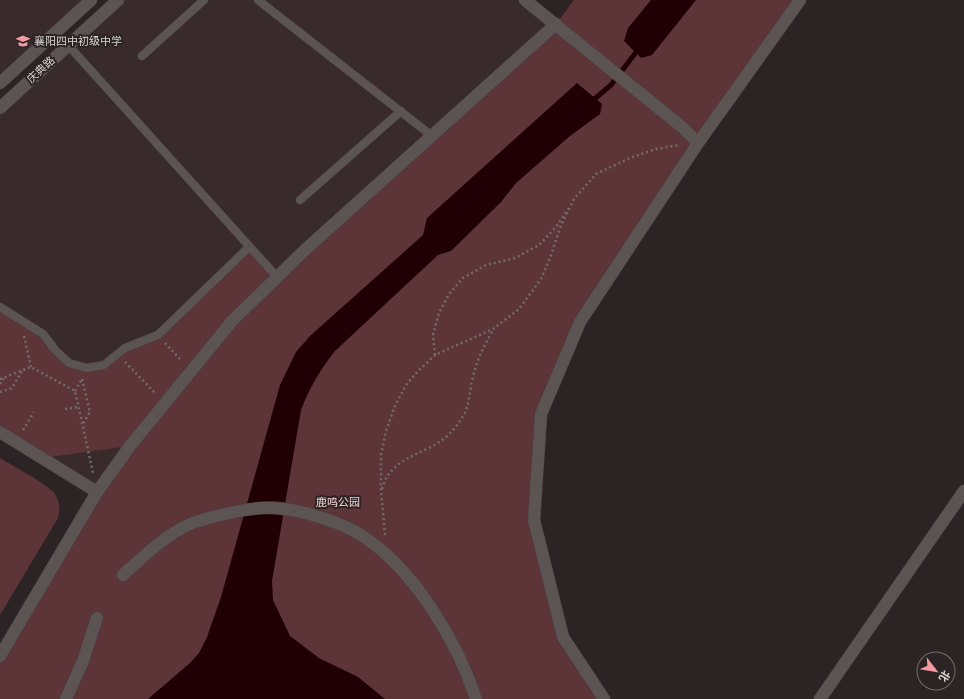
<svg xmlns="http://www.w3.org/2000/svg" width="964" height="699" font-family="Karla,'Noto Sans SC',sans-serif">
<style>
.built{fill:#392a2b}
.green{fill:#5d3438}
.water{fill:#210005}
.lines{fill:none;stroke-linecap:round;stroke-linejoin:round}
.stream{stroke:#210005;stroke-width:5}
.service-casing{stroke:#474040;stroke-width:9}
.pedestrian-casing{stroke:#474040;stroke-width:13}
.minor-casing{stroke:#474040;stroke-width:13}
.tertiary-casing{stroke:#474040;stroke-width:13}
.path{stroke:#726b6b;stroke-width:2.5;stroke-dasharray:2 3;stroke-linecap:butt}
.service{stroke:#5c5353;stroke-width:8}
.pedestrian{stroke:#5c5353;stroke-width:12}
.minor{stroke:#5c5353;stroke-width:12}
.tertiary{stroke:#5c5353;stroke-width:12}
.labels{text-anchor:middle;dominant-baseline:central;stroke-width:4;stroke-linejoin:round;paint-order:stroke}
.poi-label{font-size:11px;fill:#d7d2d2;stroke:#2c2424;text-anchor:start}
.street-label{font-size:11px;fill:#d7d2d2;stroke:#2c2424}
.park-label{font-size:11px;fill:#f6d5d7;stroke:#2c2424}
</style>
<rect width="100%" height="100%" fill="#2c2424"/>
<g class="built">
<polygon points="0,0 91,0 0,83"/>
<polygon points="118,0 525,0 556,24 97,492 0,432 0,108"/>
</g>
<g class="green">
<polygon points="574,0 800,0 580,322 541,414 534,520 563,637 604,699 0,699 0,656 129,446 43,458 0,432 0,307 43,334 69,363 104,365 125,348 158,335 249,247 277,277 556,24"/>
<path d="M0,458C13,466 46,483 55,494C60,502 60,510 58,518L0,615Z"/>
</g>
<g class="water">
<polygon points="651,0 696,0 652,55 641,58 624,41 628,28"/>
<path d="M577,83L602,104L600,114L570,136L516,183L501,202L451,251L438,255L335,351C320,370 310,387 301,410L272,581L273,600L290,636L319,658L358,677L385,699H148L190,663L199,653L207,637L221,597L280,385L296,352L310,336L423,235L427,218Z"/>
</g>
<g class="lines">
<polyline class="stream" points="591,102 611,85 640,47"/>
<defs>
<g id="service">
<polyline points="258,0 432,136"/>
<polyline points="68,45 277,277"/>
<polyline points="142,56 204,0"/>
<polyline points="300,200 401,111"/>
<polyline points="0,307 43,334 56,351 69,363 87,368 104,365 125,348 158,335 249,247"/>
</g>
<g id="pedestrian">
<path d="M123,575C142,558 160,540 182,528C194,521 220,515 234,512C248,509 262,507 276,508C303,510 345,523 367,539C416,573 458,643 476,699"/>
<polyline points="66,699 83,661 97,618"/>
</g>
<g id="minor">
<polyline points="525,0 682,127 698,143"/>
<polyline points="0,432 97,492 0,656"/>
<polyline points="97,492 130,446 232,321 306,249 556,24"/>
<polyline points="604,699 563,637 534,520 541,414 580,322 698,143 800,0"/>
<polyline points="820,699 964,491"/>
</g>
<g id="tertiary">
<polyline points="0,83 91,0"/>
<polyline points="0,108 118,0"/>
</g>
</defs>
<use href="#service" class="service-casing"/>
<use href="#pedestrian" class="pedestrian-casing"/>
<use href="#minor" class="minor-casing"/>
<use href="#tertiary" class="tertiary-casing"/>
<g class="path">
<polyline points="24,336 31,367"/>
<polyline points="165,343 182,361"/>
<polyline points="435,355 433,335 439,313 449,294 463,278 486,265 515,258 539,245 556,227 569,208"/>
<polyline points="125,362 156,394"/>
<polyline points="0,379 31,367 75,391 93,473"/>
<polyline points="82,379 90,412 82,425"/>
<polyline points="0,384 4,378"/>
<polyline points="75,391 82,379"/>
<polyline points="0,392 12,388 22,371"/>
<polyline points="65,409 78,407"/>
<polyline points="23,430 34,412"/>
<path d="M382,489C384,484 385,479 388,475C399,460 415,455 431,447C444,440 454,431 462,418C470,406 469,391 473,377C477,359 484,346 493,330"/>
<polyline points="385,535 381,490 381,455 386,431 395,406 406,385 418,371 435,355 493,329 519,309 541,279 550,258 560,228 574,199 596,174 630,158 656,149 679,145"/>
</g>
<use href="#service" class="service"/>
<use href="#pedestrian" class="pedestrian"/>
<use href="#minor" class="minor"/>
<use href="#tertiary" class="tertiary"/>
</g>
<defs>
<symbol id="school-bare" viewBox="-9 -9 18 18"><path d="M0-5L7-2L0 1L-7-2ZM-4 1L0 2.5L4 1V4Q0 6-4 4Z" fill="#f49aa2" stroke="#2c2424" stroke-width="2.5" paint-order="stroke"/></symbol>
</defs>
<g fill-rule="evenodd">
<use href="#school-bare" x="13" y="31" width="20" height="20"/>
</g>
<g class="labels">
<g class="poi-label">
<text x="34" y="41">襄阳四中初级中学</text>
</g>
<g class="street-label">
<text transform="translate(41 70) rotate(-43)">庆典路</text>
</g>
<g class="park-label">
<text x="338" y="502">鹿鸣公园</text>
</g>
</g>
<g transform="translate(936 671) rotate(121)"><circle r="19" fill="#2c2424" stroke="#706a6a"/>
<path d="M0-3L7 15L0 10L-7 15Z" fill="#f49aa2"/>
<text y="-6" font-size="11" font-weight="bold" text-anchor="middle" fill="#d7d2d2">北</text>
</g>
</svg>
